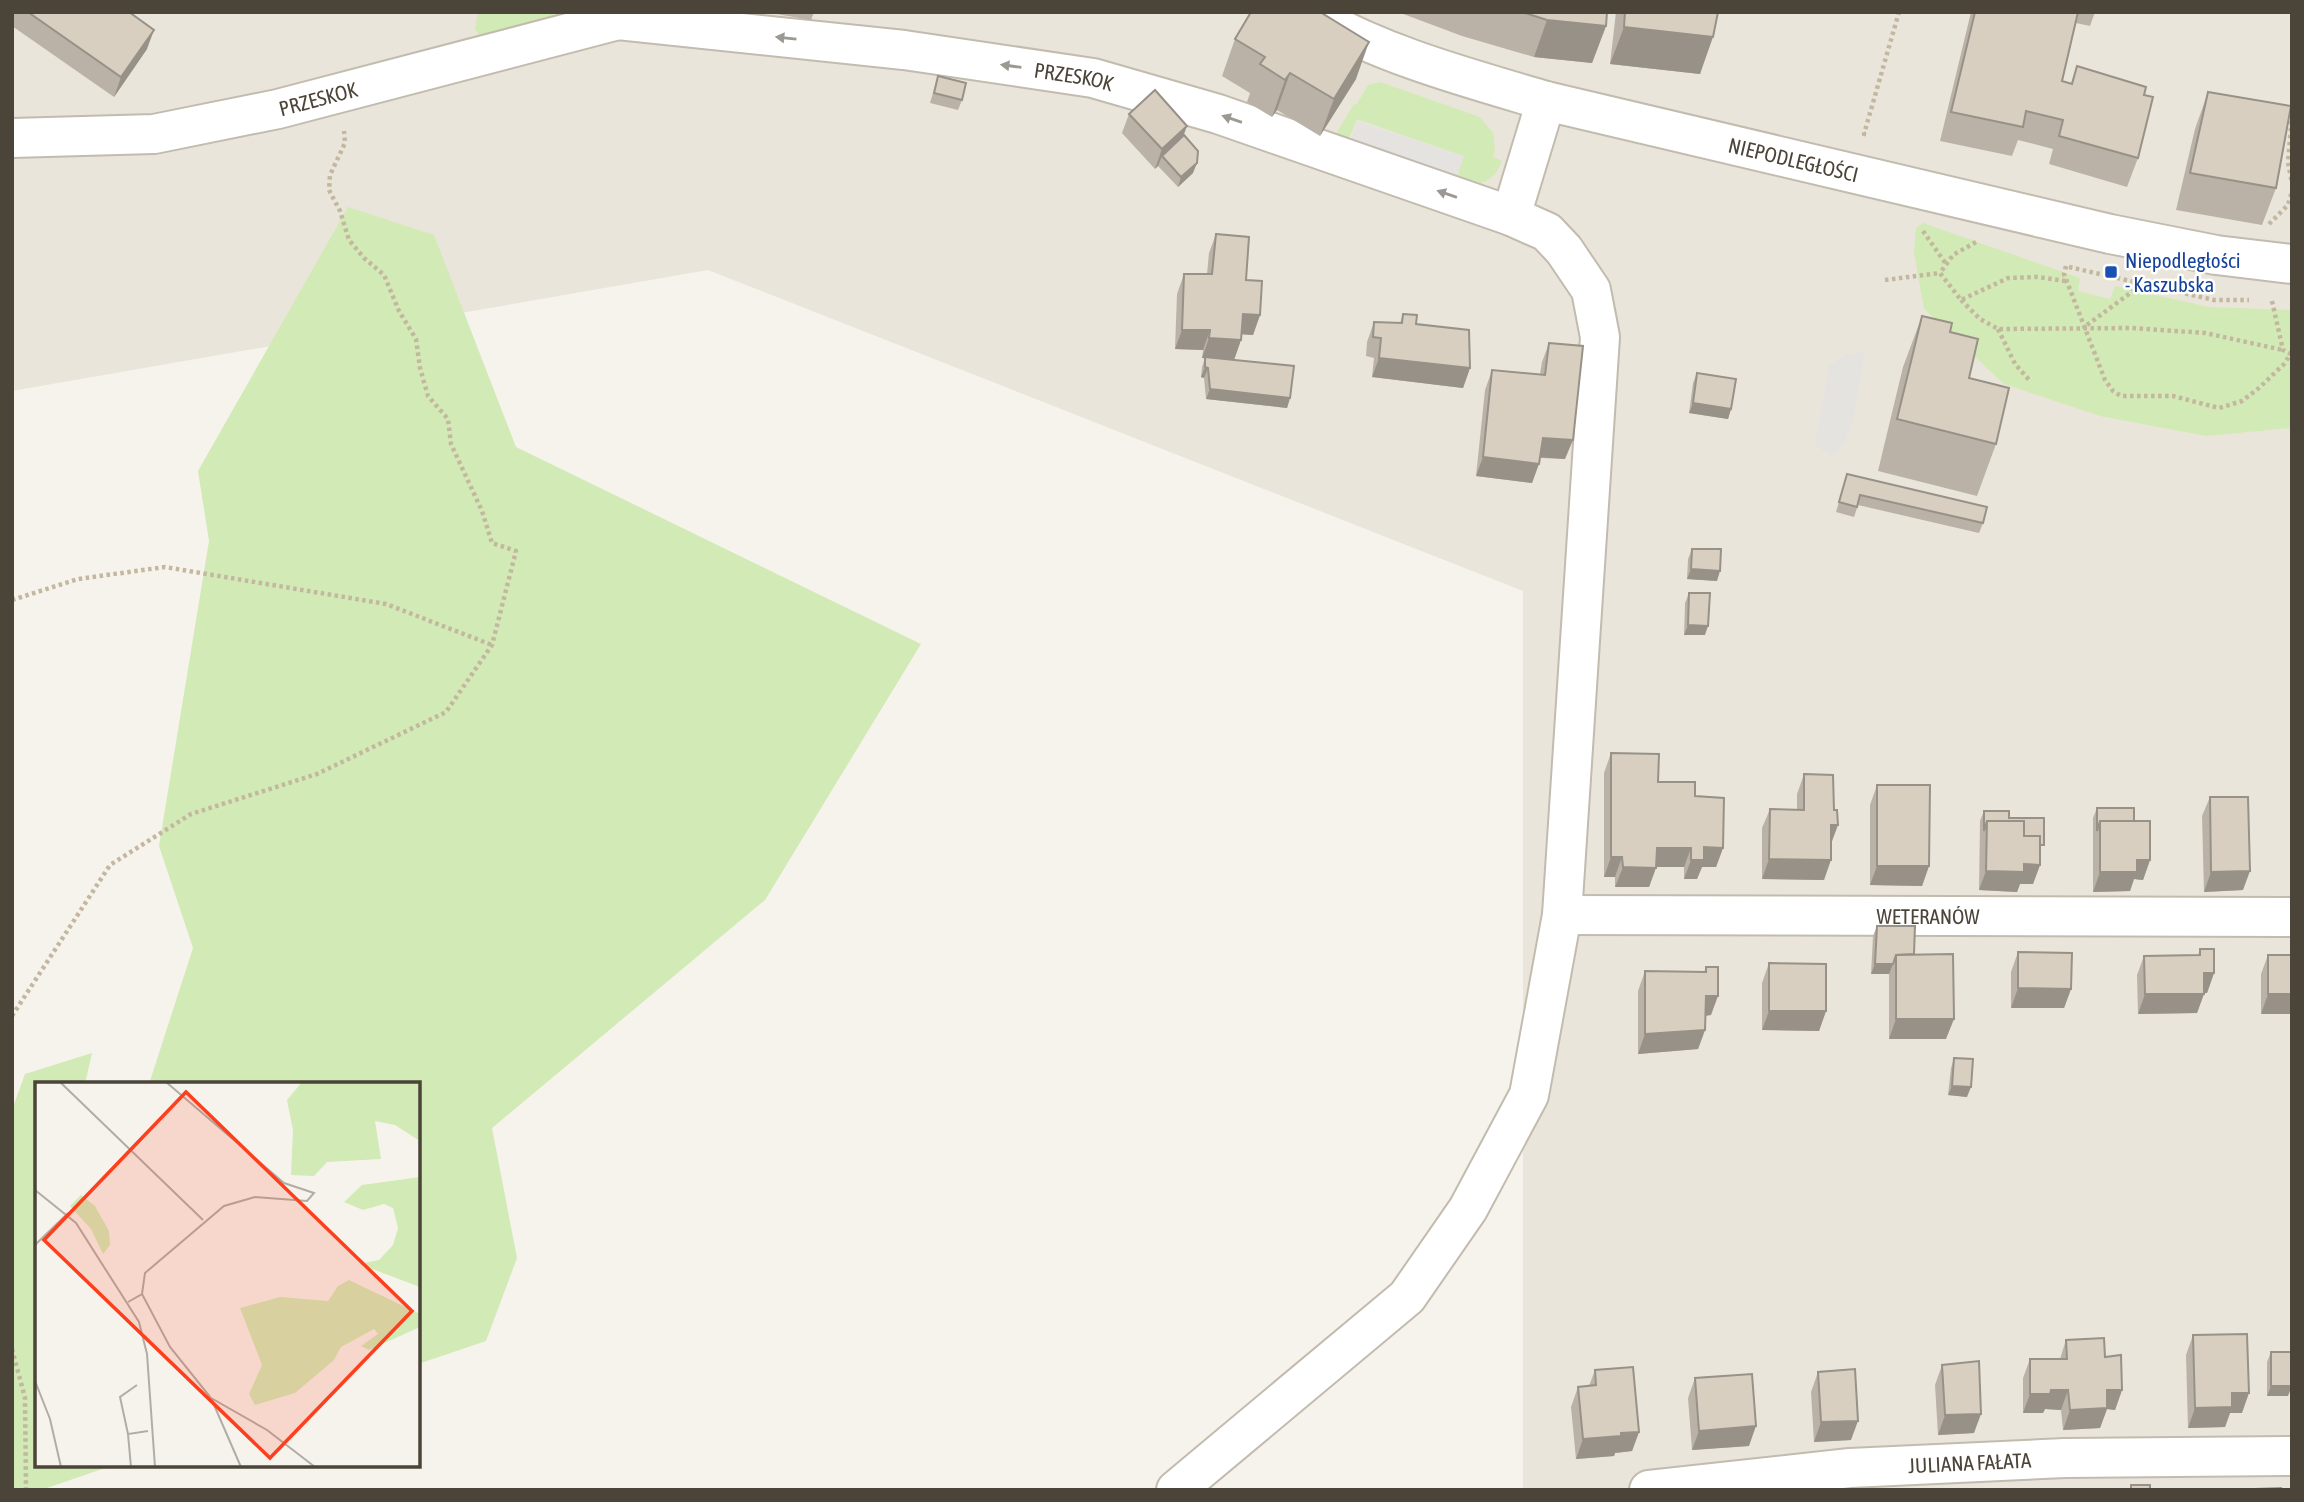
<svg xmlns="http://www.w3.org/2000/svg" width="2304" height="1502" font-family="'Asap Condensed',sans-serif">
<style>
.residential{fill:#eae5da}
.green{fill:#d2eab5}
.parking{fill:#e5e3e0}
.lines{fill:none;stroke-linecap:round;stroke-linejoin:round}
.minor-casing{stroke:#c2bbae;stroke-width:42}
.path{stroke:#c4b79f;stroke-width:4.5;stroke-dasharray:3.5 3.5;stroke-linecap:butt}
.minor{stroke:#fff;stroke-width:38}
.wall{fill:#bab2a6}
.shaded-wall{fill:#979187}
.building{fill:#d8cfc1;stroke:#979187;stroke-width:2}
.oneway{fill:#9c9892}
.transit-dot{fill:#1a4fb4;stroke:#fff;stroke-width:2.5}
.labels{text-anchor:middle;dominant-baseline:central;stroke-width:5;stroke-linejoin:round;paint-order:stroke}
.street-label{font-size:21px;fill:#4b4439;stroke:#fff}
.transit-label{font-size:21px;fill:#164399;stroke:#fff;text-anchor:start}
.inset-road{fill:none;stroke:#b2ada4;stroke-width:2}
.view{fill:#fc3f1d;fill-opacity:0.15;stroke:#fc3f1d;stroke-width:3.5}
.inset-edge{fill:none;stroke:#4b4439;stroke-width:3.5}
</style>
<rect width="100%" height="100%" fill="#f6f3ec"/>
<polygon class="residential" points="12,12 2292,12 2292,1490 1523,1490 1523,591 708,270 12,391"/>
<g class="green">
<polygon points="478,12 563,12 565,16 480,37 475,29"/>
<path d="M1380,82L1480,117L1493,133L1495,149L1493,157L1502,161C1492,186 1478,185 1455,183L1463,156L1357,119L1347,143L1338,140L1336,134L1354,104H1357L1368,85Z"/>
<polygon points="348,207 434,235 516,447 921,644 765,900 492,1128 517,1258 486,1341 418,1364 418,1084 149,1084 193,948 159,846 209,541 198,471"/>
<polygon points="1923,223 2080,278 2078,291 2110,299 2115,286 2209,307 2292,310 2292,428 2206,436 2100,416 2004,384 1924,309 1914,252 1916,228"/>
<polygon points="92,1053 85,1084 37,1084 37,1465 114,1465 41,1490 12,1490 12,1110 25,1074"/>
</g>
<g class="parking">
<polygon points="1357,122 1464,156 1455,183 1349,149"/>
<polygon points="1865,351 1854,419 1844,442 1833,458 1815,444 1829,365 1848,354"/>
</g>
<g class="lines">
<defs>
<g id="minor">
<path id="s1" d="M598,12L618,20L904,50L1093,78L1218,114L1511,216"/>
<path id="s2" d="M1308,12C1382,55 1465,77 1546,101L2110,234L2216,255L2292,264"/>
<path id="s3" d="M12,138L154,134L278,109L618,20"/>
<path id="s4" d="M1562,915L2292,917"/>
<polyline points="1176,1490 1407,1297 1468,1209 1529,1095 1562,915 1600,337 1591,290 1564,250 1547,232 1511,216 1546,101"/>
<path id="s5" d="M1649,1490L1850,1468L2065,1458L2292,1456"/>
</g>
</defs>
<use href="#minor" class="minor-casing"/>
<g class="path">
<polyline points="2292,114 2288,162 2292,184"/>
<polyline points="1866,134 1864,134 1899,12"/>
<polyline points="2269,224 2288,205 2292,191"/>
<polyline points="1923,231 1946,264"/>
<polyline points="1976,242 1953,255 1940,273 1961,300 2008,278 2037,277 2066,281"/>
<polyline points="2066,266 2064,274 2105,380 2113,391 2121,396 2173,396 2219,408 2242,401 2259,388 2284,364 2292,352"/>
<polyline points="2069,267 2214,300 2249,300"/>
<polyline points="1885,280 1940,273"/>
<polyline points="1961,300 1980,319 1998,329 2132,328 2205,333 2283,350"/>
<polyline points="2272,301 2283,350 2291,354"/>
<polyline points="2087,325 2133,291 2135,283"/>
<polyline points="1998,329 2015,364 2031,382"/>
<polyline points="12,600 78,579 165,567 386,604 492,645"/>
<polyline points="12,1016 110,865 191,814 317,774 446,712 492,645 516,551 492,543 482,511 451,444 448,419 428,396 420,368 416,339 399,311 384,275 364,258 349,240 340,211 329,190 330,175 345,143 344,131"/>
<polyline points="12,1349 25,1398 26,1490"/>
</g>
<use href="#minor" class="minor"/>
</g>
<g class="wall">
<polygon points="12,12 129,12 147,49 114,97 12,26"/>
<polygon points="765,12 814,12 811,20"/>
<polygon points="1398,12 1607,12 1606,26 1592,63 1534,57 1462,36"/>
<polygon points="1616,12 1718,12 1700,74 1610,64"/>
<polygon points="1971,12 2095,12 2090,26 2076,23 2062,81 2071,83 2077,66 2144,95 2138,158 2127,187 2049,164 2053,149 2018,140 2012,156 1940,141"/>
<polygon points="1235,39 1356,79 1320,136 1277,110 1272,117 1247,102 1250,93 1222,76"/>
<polygon points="938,76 962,100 958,110 930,103"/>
<polygon points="2208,92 2276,188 2262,225 2176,210 2195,129"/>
<polygon points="1129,114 1184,135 1193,173 1178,187 1158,166 1155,169 1122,133"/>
<polygon points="1216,234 1246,280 1260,315 1253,335 1241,334 1241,340 1234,360 1290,398 1287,408 1206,399 1204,378 1201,377 1202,367 1205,358 1202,358 1203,350 1175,349 1177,294 1184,274 1207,274 1209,253"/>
<polygon points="1403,314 1470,368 1463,388 1372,377 1374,358 1366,356 1367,342 1374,322 1400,323"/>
<polygon points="1922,316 1950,332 1996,444 1977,496 1878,471 1903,367"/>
<polygon points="1549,343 1565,459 1540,458 1532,483 1476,476 1485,390 1492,370 1540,374 1542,362"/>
<polygon points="1697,373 1731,409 1728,419 1689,413 1693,383"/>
<polygon points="1847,474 1983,523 1979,533 1858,505 1854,517 1836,512"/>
<polygon points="1692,549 1717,581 1687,579 1688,559"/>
<polygon points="1689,593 1705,635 1684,635 1685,603"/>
<polygon points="1611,753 1658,782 1695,796 1723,848 1716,867 1702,867 1697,879 1684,879 1684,867 1656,867 1649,887 1615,887 1615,877 1604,877 1604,773"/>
<polygon points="1804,774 1831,843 1824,880 1762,879 1762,828 1770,809 1797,810 1797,794"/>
<polygon points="1877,785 1929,866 1922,886 1870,885 1870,805"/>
<polygon points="2210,797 2243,890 2204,892 2202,816"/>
<polygon points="2097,808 2134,821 2150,860 2143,880 2134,879 2130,891 2093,892 2093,818"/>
<polygon points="1984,811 2009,818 2040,855 2040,865 2033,884 2020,884 2017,892 1979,890 1980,821"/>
<polygon points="1877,926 1914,954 1946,1039 1889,1039 1889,974 1871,974 1873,936"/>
<polygon points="2200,949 2214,973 2207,993 2204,993 2197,1013 2138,1014 2137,975 2144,956 2198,955"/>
<polygon points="2018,952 2071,989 2064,1008 2011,1008 2011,972"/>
<polygon points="2268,955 2292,955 2261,1014 2261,974"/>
<polygon points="1769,963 1826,1011 1819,1031 1762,1030 1762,983"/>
<polygon points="1706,967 1711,1015 1706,1016 1705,1030 1698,1049 1638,1054 1638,991 1645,971 1704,972"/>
<polygon points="1954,1058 1967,1097 1948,1095 1951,1068"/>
<polygon points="2193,1335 2242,1413 2230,1413 2225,1427 2188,1428 2186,1355"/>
<polygon points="2066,1340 2105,1357 2122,1390 2115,1410 2107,1409 2100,1428 2063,1430 2061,1410 2045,1409 2043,1413 2023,1413 2023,1378 2030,1359 2060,1359"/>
<polygon points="2271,1352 2288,1396 2267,1396 2267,1362"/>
<polygon points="1942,1365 1974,1433 1938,1435 1935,1385"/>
<polygon points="1595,1370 1639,1432 1632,1451 1615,1453 1614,1456 1576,1459 1571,1407 1578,1387 1589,1386"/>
<polygon points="1818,1372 1851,1440 1814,1442 1811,1392"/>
<polygon points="1695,1378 1749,1446 1692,1450 1688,1398"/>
</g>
<g class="shaded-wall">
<polygon points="1547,20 1606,26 1592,63 1534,57"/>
<polygon points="1624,27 1713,37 1700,74 1610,64"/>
<polygon points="154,30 147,49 114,97 121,77"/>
<polygon points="1369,42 1356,79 1320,136 1334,99"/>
<polygon points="1290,73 1277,110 1272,117 1285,80"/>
<polygon points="1187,126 1180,145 1162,156 1158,166 1155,169 1162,149"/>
<polygon points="1197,163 1193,173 1178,187 1181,177"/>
<polygon points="1243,314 1260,315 1253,335 1236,334"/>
<polygon points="1182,330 1210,330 1203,350 1175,349"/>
<polygon points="1209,338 1241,340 1234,360 1202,358"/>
<polygon points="1379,358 1470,368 1463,388 1372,377"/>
<polygon points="1205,367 1208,368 1204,378 1201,377"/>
<polygon points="1210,389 1290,398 1287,408 1206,399"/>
<polygon points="1693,403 1731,409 1728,419 1689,413"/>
<polygon points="1543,438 1573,440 1565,459 1536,457"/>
<polygon points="1483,457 1539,464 1532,483 1476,476"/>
<polygon points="1691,569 1720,571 1717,581 1687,579"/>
<polygon points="1688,625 1708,626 1705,635 1684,635"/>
<polygon points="1831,825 1838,825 1831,844"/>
<polygon points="1704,847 1723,848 1716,867 1702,867 1697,879 1684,879 1691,860"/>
<polygon points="1657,848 1691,848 1684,867 1650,867"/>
<polygon points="1611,857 1622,857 1615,877 1604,877"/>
<polygon points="1769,859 1831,860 1824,880 1762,879"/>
<polygon points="2137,860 2150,860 2143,880 2134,879 2130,891 2093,892 2100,872"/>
<polygon points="2024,864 2040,865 2033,884 2020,884 2017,892 1979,890 1986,871"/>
<polygon points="1877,866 1929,866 1922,886 1870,885"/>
<polygon points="1623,867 1656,868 1649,887 1615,887"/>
<polygon points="2250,871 2243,890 2204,892 2211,872"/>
<polygon points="1875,964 1893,964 1889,974 1871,974"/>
<polygon points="2204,973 2214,973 2207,993 2197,993"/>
<polygon points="2018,988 2071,989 2064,1008 2011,1008"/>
<polygon points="2145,994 2204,994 2197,1013 2138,1014"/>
<polygon points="2268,994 2292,994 2292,1014 2261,1014"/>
<polygon points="1706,996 1718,996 1711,1015 1699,1016"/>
<polygon points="1769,1011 1826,1011 1819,1031 1762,1030"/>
<polygon points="1896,1019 1954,1019 1946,1039 1889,1039"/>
<polygon points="1705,1030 1698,1049 1638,1054 1645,1034"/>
<polygon points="1952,1086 1971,1087 1967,1097 1948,1095"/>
<polygon points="2271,1386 2292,1386 2288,1396 2267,1396"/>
<polygon points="2051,1390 2068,1390 2061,1410 2045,1409 2043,1413 2023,1413 2030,1394"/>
<polygon points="2107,1390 2122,1390 2115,1410 2107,1409 2100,1428 2063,1430 2070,1410"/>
<polygon points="2232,1393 2249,1393 2242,1413 2230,1413 2225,1427 2188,1428 2195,1408"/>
<polygon points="1981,1414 1974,1433 1938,1435 1945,1415"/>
<polygon points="1858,1421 1851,1440 1814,1442 1821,1422"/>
<polygon points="1756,1426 1749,1446 1692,1450 1699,1431"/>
<polygon points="1639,1432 1632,1451 1615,1453 1614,1456 1576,1459 1583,1439"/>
</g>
<g class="building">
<polygon points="28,12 129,12 154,30 121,77"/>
<polygon points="1251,12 1320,12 1369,42 1334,99 1290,73 1285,80 1260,64 1265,57 1235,39"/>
<polygon points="1522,12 1607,12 1606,26 1547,20"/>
<polygon points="1625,12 1718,12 1713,37 1624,27"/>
<polygon points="1975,12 2078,12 2062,81 2072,84 2077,66 2146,87 2144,95 2153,97 2138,158 2059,136 2063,120 2026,111 2023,127 1951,112"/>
<polygon points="938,76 966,83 962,100 934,93"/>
<polygon points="1155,90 1187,126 1162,149 1129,114"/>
<polygon points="2208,92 2291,106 2276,188 2190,173"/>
<polygon points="1184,135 1198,151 1197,163 1181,177 1162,156"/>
<polygon points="1216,234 1249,237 1246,280 1262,281 1260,315 1243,314 1241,340 1209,338 1210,330 1182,330 1184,274 1212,274"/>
<polygon points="1403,314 1417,315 1416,324 1469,330 1470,368 1379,358 1381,338 1373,337 1374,322 1402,323"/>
<polygon points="1922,316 1952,323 1950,332 1978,339 1969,378 2009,388 1996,444 1897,419"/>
<polygon points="1549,343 1583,346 1573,440 1543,438 1539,464 1483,457 1492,370 1545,375"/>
<polygon points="1205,357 1294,366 1290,398 1210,389 1208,368 1205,367"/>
<polygon points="1697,373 1736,379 1731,409 1693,403"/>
<polygon points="1847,474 1987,507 1983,523 1860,495 1857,507 1839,502"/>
<polygon points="1692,549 1721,549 1720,571 1691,569"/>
<polygon points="1689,593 1710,593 1708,626 1688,625"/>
<polygon points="1611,753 1659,754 1658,782 1695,782 1695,796 1724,798 1723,848 1704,847 1704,860 1691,860 1691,848 1657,848 1656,868 1623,867 1622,857 1611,857"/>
<polygon points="1804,774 1833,775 1834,810 1837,810 1838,825 1831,825 1831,860 1769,859 1770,809 1804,810"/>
<polygon points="1877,785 1930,785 1929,866 1877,866"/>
<polygon points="2210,797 2248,797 2250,871 2211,872"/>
<polygon points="2097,808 2134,808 2134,821 2100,821 2097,831"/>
<polygon points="1984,811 2009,811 2009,818 2044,818 2044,845 2040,845 2040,836 2024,836 2024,821 1987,821 1984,831"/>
<polygon points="1987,821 2024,821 2024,836 2040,836 2040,865 2024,864 2024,872 1986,871"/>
<polygon points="2100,821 2150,821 2150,860 2137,860 2137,872 2100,872"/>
<polygon points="1877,926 1915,926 1914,954 1896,955 1893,964 1875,964"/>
<polygon points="2200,949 2214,949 2214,973 2204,973 2204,994 2145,994 2144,956 2200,955"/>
<polygon points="2018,952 2072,953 2071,989 2018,988"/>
<polygon points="1953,954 1954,1019 1896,1019 1896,955"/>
<rect x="2268" y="955" width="24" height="39"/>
<polygon points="1769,963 1826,964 1826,1011 1769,1011"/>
<polygon points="1706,967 1718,967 1718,996 1706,996 1705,1030 1645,1034 1645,971 1706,972"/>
<polygon points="1954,1058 1973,1059 1971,1087 1952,1086"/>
<polygon points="2247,1334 2249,1393 2232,1393 2232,1407 2195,1408 2193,1335"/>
<polygon points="2104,1338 2105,1357 2121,1355 2122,1390 2107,1390 2107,1408 2070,1410 2068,1390 2051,1390 2050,1394 2030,1394 2030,1359 2067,1359 2066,1340"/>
<rect x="2271" y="1352" width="21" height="34"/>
<polygon points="1979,1361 1981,1414 1945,1415 1942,1365"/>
<polygon points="1633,1367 1639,1432 1621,1433 1621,1436 1583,1439 1578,1387 1596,1385 1595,1370"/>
<polygon points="1855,1369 1858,1421 1821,1422 1818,1372"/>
<polygon points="1752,1374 1756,1426 1699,1431 1695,1378"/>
<rect x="2131" y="1485" width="19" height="5"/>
<polygon points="2281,1488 2281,1490 2226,1490"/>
</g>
<defs><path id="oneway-solid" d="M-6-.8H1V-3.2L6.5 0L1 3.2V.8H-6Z" transform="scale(1.75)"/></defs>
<g class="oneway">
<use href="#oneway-solid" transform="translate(786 38) rotate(-174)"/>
<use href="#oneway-solid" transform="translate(1011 66) rotate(-172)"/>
<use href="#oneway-solid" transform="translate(1232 119) rotate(-161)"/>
<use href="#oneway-solid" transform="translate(1447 194) rotate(-161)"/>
</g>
<rect class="transit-dot" x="2104" y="265" width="14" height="14" rx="3.5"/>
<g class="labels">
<g class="street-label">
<text stroke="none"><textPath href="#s1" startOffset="481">PRZESKOK</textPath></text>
<text stroke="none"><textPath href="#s3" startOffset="310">PRZESKOK</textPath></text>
<text stroke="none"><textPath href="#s2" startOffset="509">NIEPODLEGŁOŚCI</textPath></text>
<text stroke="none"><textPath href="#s4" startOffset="366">WETERANÓW</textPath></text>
<text stroke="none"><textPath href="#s5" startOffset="322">JULIANA FAŁATA</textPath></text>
</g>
<g class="transit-label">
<text x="2125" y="260">Niepodległości<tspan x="2125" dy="24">- Kaszubska</tspan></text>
</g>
</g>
<g transform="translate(35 1082)">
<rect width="385" height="385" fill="#f6f3ec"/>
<path d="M267,0H385V59L360,43L340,39L346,77L292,80L279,94L256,93L258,48L252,18ZM385,95V205L324,182L344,178L358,163L363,146L358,126L349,122L328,128L309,120L327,103ZM46,113L60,124L74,149L75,163L68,172L56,147L35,124ZM314,198L385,232V245L334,268L326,264L343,252L339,247L306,265L299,278L260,311L220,323L214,312L227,283L205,226L245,215L293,219L303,204Z" fill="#d2eab5"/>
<path class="inset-road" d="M25,0L168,138M0,108L41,141L104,240L112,272L120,385M0,163L33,131M107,212L135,265L176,316L206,385M93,220L107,212L110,191L189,124L220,115L272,119L279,111L249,101L131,0M0,299L15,337L26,385M176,316L232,348L280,385M93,352L85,315L102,303M96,385L93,352L113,349"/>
<path class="view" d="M151,10L377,229L235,376L9,158Z"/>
<rect width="385" height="385" class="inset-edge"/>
</g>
<rect width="2304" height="1502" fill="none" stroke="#4b4439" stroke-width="28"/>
</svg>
